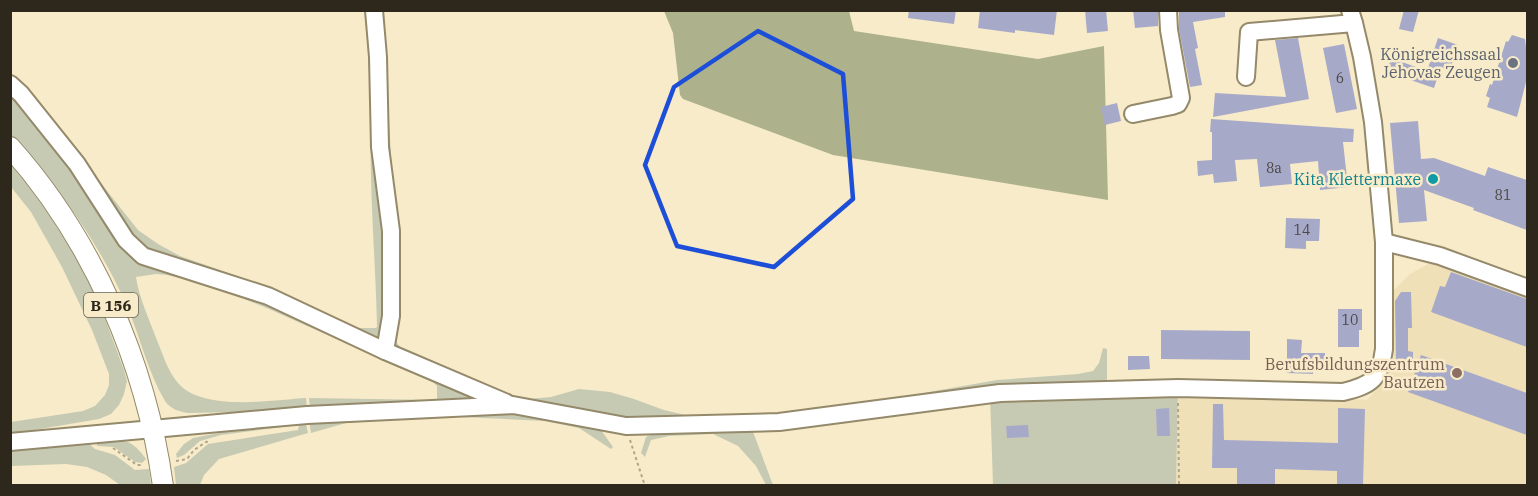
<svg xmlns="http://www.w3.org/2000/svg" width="1538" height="496" font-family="'IBM Plex Serif',serif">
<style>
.built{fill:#f0e0b7}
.green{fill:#c7cab3}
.forest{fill:#adb18c}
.building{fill:#a7a9c9}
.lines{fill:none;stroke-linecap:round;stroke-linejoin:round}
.minor-casing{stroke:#94896a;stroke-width:20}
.major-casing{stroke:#94896a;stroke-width:22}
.path{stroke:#b0a58b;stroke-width:2;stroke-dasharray:3 3;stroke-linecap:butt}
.minor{stroke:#fff;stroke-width:16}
.major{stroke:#fff;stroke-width:20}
.marked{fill:none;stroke:#1d4ed8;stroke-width:4.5;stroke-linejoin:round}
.worship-dot{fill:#6b7280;stroke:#f8ebc9;stroke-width:2}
.culture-dot{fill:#0f9aa8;stroke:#f8ebc9;stroke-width:2}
.education-dot{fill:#8d6e63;stroke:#f8ebc9;stroke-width:2}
.labels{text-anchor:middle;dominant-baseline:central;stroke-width:5;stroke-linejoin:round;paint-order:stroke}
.number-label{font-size:14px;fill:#4c4846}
.shield{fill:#f8ebc9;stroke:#6a624f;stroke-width:1.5}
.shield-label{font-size:15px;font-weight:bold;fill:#2d281b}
.worship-label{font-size:16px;fill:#5b616d;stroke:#f8ebc9;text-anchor:end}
.culture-label{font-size:16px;fill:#0d838f;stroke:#f8ebc9;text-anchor:end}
.education-label{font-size:16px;fill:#785e54;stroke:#f8ebc9;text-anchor:end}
</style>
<rect width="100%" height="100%" fill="#f8ebc9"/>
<polygon class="built" points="1432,262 1527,297 1527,485 1176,486 1178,388 1367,400 1384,381 1390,364 1393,291 1410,274"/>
<g class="green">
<path d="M364,11H370L385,249L387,319L382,338L372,340L138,247L11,82L10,76L31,95L138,230L158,244L180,256L260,284L324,315L358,328H375L377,327C376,277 372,226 371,176C370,122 371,64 364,11Z"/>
<path d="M376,11H383L397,264L395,328L397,343L403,351L440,369L495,391L528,399L551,397L579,389L610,392L634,399L664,410L702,419L752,416L889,399L997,380L1078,374L1093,371L1099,363L1103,348L1107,349V385L1000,390L757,420L660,424L613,421L576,415L503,398L452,378L403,356C390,349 390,338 393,325L391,224L383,143L380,49Z"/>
<path d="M10,90L55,144L116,236L380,356L400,368L444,383L477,399L310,407L309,398L437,400V386L433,382L269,309L208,284L167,275L156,274L136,277C139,298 149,318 156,338C163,354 167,370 178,383C203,412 272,400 306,398L307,408L242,412L188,413C180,412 170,409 165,401C147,371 140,335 126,304C98,241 57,185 11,135Z"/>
<polygon points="10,158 51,216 79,262 100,305 124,370 127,381 124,394 119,405 111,414 99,419 11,434 11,422 83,411 95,406 105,395 109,385 109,374 92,330 62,267 31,212 11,187"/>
<polygon points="1178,388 1176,485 993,485 990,395"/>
<polygon points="505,411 591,427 601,430 613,447 611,449 579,428 545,421 441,416 346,423 311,433 309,420"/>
<polygon points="305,420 308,433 219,459 204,475 200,485 176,485 174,467 186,463 208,444 298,430 300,421"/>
<polygon points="297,422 297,425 221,435 200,441 184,455 177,458 176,454 184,444 193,438 239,429"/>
<polygon points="752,429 773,485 766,485 756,466 738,446 713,434 669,436 651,440 645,457 641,453 646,437 659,431"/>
<path d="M97,440C122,440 130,437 146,459L142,463L135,462L114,447L97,446Z"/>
<polygon points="87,442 95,449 115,455 135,470 149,469 151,485 120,485 106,475 87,467 66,464 11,466 10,448 75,445"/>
</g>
<polygon class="forest" points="664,11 849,11 854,31 1038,59 1104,46 1108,200 833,155 683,99 680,95 673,33"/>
<g class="building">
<polygon points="909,10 956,10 954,24 908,18"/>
<polygon points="980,10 1057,10 1054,35 1015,30 1015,33 978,28"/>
<polygon points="1085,10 1106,10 1108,31 1087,33"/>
<polygon points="1133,10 1158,10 1158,26 1135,28"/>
<polygon points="1179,10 1225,10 1225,17 1193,22 1198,48 1195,49 1202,85 1190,87 1179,29"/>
<polygon points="1404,10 1419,10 1413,32 1399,29"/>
<polygon points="1512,35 1525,39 1526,48 1527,48 1527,78 1517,117 1487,107 1490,98 1486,96 1490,84 1492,85 1506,41 1508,42"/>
<polygon points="1298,38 1309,99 1213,117 1215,93 1286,97 1275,40"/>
<polygon points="1438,38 1458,45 1450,70 1441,67 1434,88 1387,72 1391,58 1427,71"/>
<polygon points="1344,44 1357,109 1336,113 1323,48"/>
<polygon points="1117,103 1121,121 1105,125 1101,107"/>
<polygon points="1211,119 1354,129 1353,142 1343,142 1348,187 1320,190 1318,161 1290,164 1292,184 1260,187 1257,159 1235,160 1237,181 1214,183 1213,174 1198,176 1197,161 1212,160 1212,132 1210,132"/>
<polygon points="1418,121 1421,159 1434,158 1485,176 1488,167 1527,180 1527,230 1473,210 1474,208 1424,190 1427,221 1399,223 1390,123"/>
<polygon points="1286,218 1320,219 1319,241 1306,241 1306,249 1285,248"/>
<polygon points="1451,272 1527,299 1527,347 1431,312 1440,286 1445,287"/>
<polygon points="1401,292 1411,292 1412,328 1408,328 1408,351 1413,352 1413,364 1396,363 1395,301"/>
<polygon points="1338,309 1362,309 1362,330 1359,330 1359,347 1338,347"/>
<polygon points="1161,330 1250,331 1250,360 1161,359"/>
<polygon points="1287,339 1302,340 1301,353 1325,353 1325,371 1313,371 1313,374 1287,373"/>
<polygon points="1421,355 1527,393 1527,435 1408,392"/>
<polygon points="1128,356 1149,356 1150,369 1128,370"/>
<polygon points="1213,404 1223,404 1224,440 1338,443 1338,408 1365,409 1363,486 1337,486 1337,471 1275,469 1275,486 1237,486 1237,468 1212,468"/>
<polygon points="1169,408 1170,436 1157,436 1156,409"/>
<polygon points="1028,425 1029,437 1007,438 1006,426"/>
</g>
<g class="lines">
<defs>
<g id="minor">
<polyline points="374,10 378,57 380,147 391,231 391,316 385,351"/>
<polyline points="1246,77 1249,32 1354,23"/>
<polyline points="10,84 21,94 77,164 126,240 143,256 268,296 385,351 507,403"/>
<polyline points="1133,114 1172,106 1178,104 1181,98 1169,30 1168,10"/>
<polyline points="1384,242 1440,256 1528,288"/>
<path d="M10,442L307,415L513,405L626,426L779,422L1000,393L1178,388L1343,392C1372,385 1380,379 1384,349V242L1373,122L1362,57L1354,23L1350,10"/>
</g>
<path id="major" d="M10,147C93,240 146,363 163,486"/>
</defs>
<use href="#minor" class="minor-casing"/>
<use href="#major" class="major-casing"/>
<g class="path">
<polyline points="1178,403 1179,486"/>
<polyline points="630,440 645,486"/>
<polyline points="113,448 137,465 141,465"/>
<polyline points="176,461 187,459 194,450 206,442 211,441"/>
</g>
<use href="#minor" class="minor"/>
<use href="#major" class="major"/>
</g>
<path class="marked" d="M758,31L843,74L853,199L774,267L677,246L645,165L674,87Z"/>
<circle class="worship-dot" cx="1513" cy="63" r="6"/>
<circle class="culture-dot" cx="1433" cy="179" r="6"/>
<circle class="education-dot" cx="1457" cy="373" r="6"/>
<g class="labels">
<g class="number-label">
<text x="1340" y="78">6</text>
<text x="1274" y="168">8a</text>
<text x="1503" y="195">81</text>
<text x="1302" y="230">14</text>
<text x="1350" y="320">10</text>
</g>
<rect class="shield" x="84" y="293" width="54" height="24" rx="4.5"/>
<g class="shield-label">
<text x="111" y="305">B 156</text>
</g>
<g class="worship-label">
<text x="1501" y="54">Königreichssaal<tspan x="1501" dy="18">Jehovas Zeugen</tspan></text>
</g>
<g class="culture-label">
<text x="1421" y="179">Kita Klettermaxe</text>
</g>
<g class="education-label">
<text x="1445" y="364">Berufsbildungszentrum<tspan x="1445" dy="18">Bautzen</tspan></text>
</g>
</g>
<rect width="1538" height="496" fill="none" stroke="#2d281b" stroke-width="24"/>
</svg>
